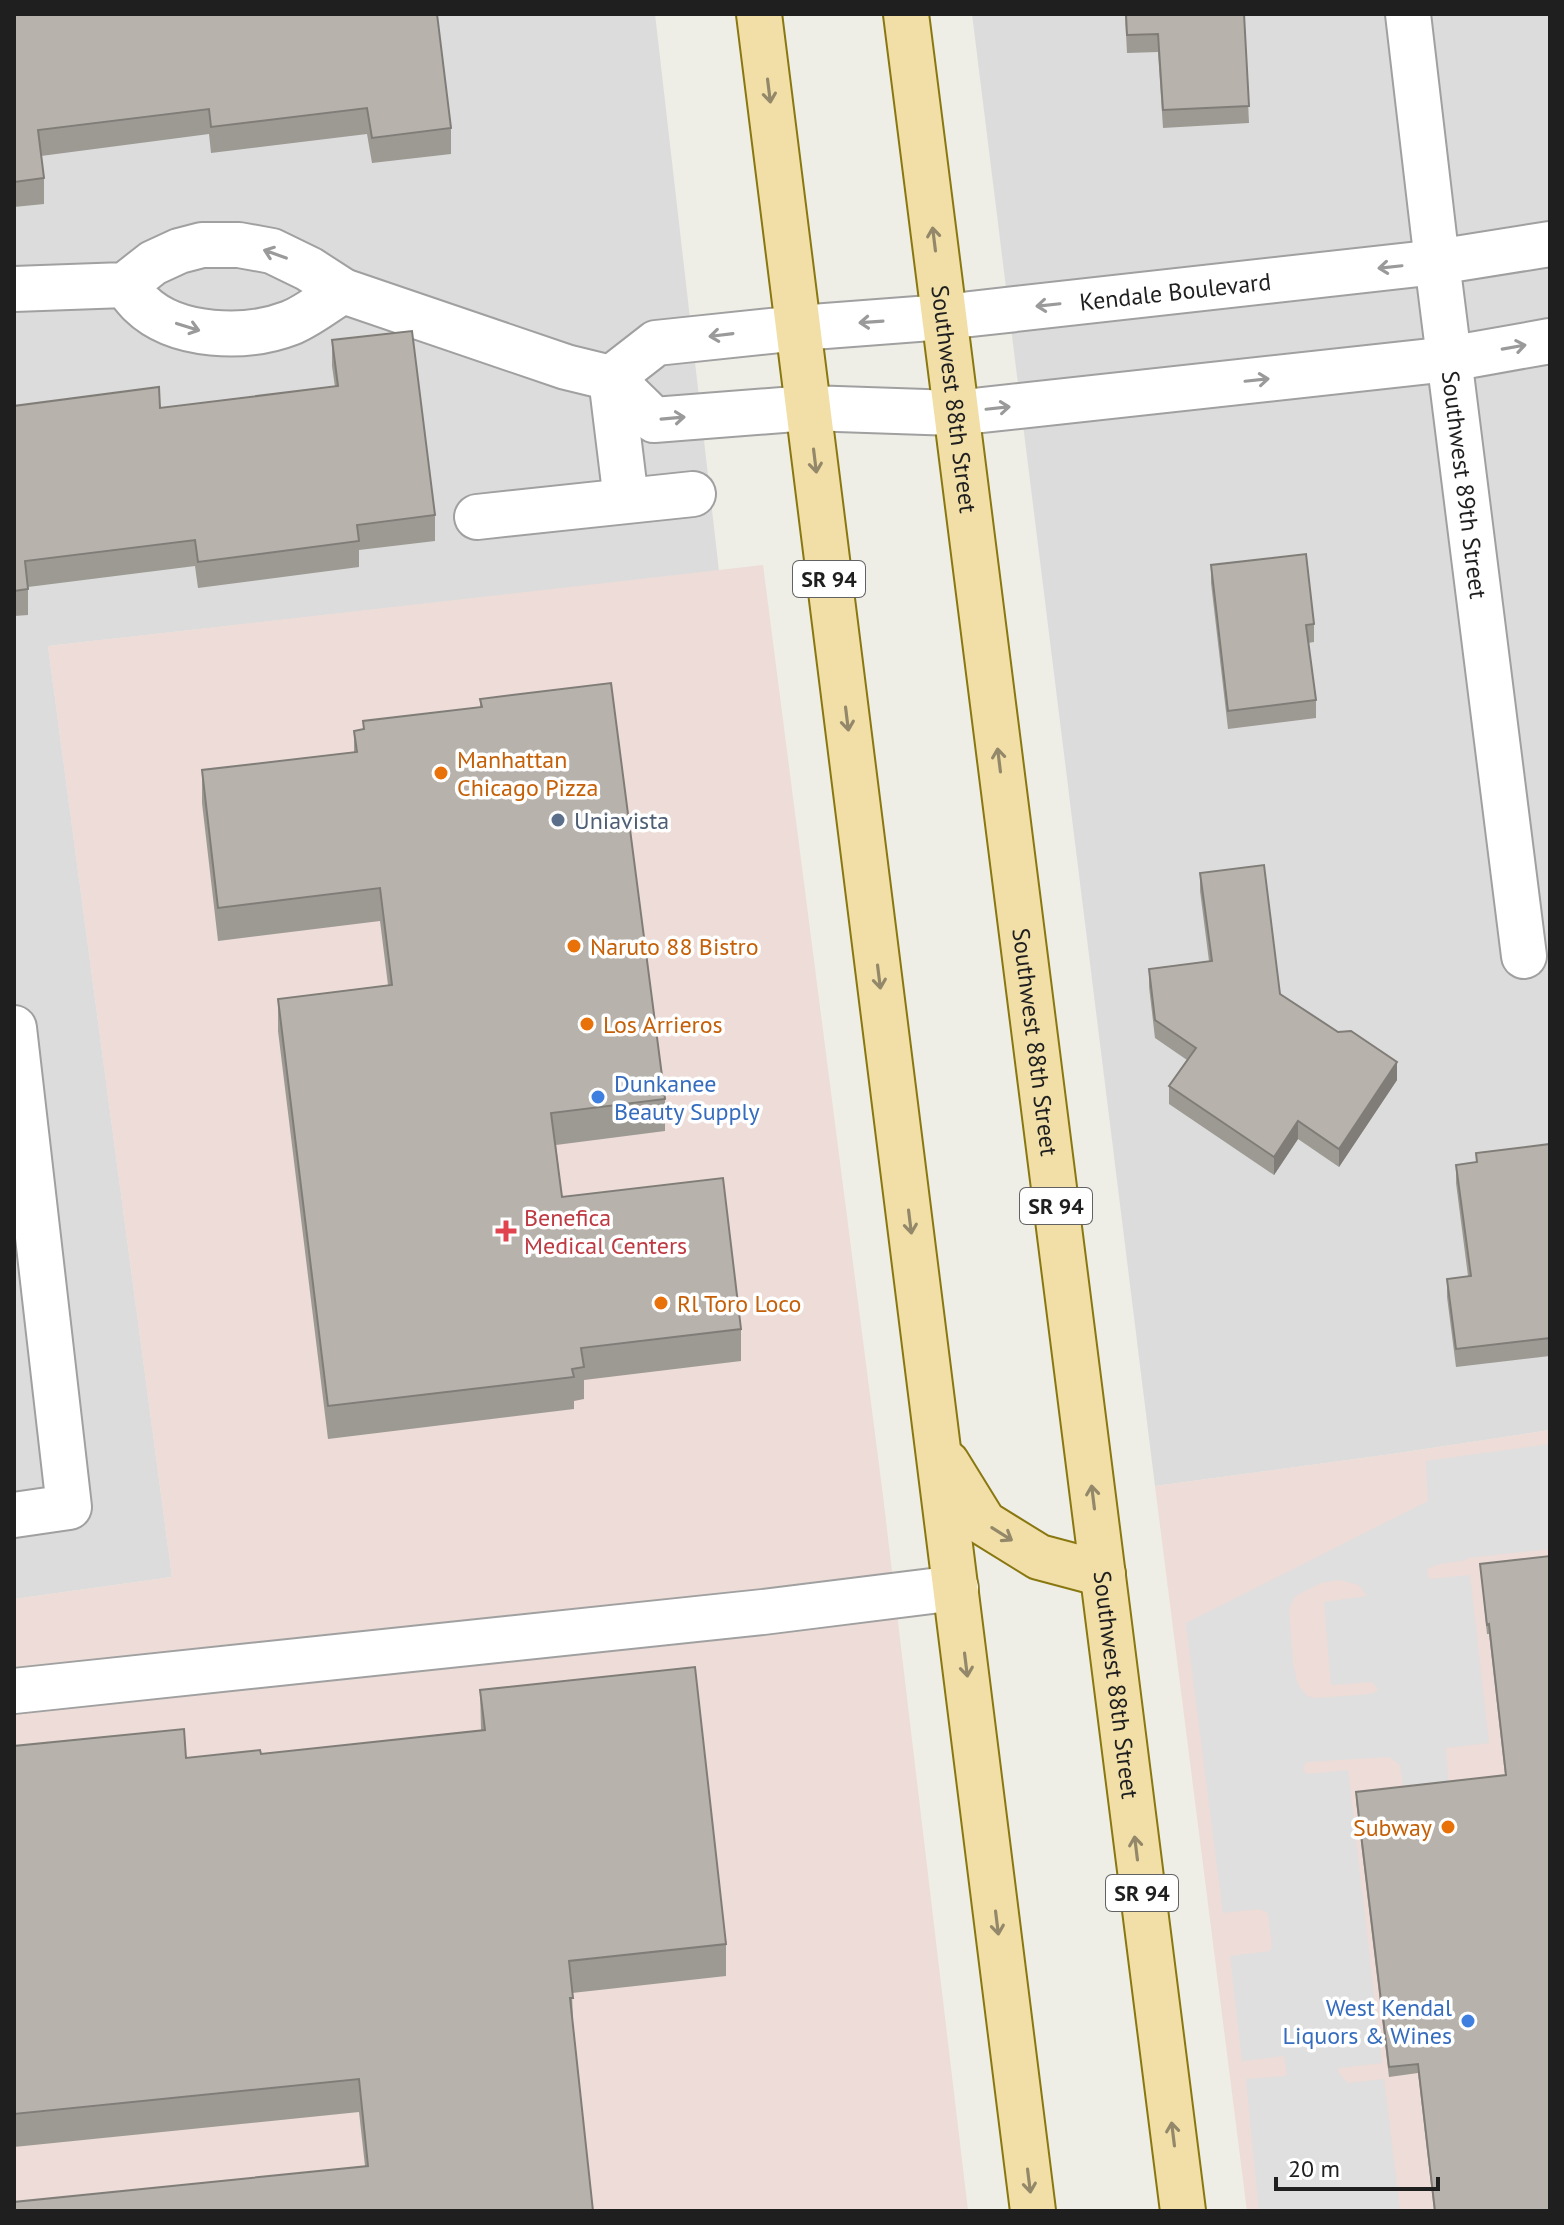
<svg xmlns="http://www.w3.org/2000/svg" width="1564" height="2225" font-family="'PT Sans',sans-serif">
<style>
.residential{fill:#dcdcdc}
.commercial{fill:#eddcd7}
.parking{fill:#dfdfdf;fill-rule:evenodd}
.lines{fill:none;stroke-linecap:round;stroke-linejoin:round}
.minor-casing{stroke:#a0a0a0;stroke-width:48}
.tertiary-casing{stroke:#a0a0a0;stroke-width:48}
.primary-casing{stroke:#897710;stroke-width:48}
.minor{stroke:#fff;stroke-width:44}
.tertiary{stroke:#fff;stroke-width:44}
.primary{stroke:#f2dfa7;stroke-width:44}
.wall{fill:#9d9a94}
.shaded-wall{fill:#807d78}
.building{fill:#b7b3ac;stroke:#807d78;stroke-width:2}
.oneway{stroke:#93896a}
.oneway2{stroke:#9a9a9a}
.food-dot{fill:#e8710a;stroke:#fff;stroke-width:3}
.service-dot{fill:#5c6f8a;stroke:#fff;stroke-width:3}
.shop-dot{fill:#3f7fe0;stroke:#fff;stroke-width:3}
.health-dot{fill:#e0444e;stroke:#fff;stroke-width:3}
.labels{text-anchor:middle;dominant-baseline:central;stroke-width:7;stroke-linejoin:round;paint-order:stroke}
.shield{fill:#fff;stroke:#626262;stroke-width:2}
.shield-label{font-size:22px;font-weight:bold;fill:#1f1f1f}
.street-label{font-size:24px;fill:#1f1f1f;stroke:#fff}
.food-label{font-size:24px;fill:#c56008;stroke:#fff;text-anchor:start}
.service-label{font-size:24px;fill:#4e5e75;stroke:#fff;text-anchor:start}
.shop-label{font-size:24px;fill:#366cbe;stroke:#fff;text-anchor:start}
.health-label{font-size:24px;fill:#be3a42;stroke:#fff;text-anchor:start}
</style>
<rect width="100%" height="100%" fill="#eeede6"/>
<g class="residential">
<polygon points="14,14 655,14 719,571 48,646 172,1577 14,1599"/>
<polygon points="972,14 1550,14 1550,1430 1392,1454 1155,1486"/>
</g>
<g class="commercial">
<polygon points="763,565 883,1496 968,2211 14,2211 14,1599 172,1577 48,646"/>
<polygon points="1550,1430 1550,2211 1247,2211 1155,1486 1392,1454"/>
</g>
<path class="parking" d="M1550,1444V1549L1467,1558V1560L1440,1564L1429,1568L1427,1570L1429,1579L1470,1575L1489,1743L1446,1748L1449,1793L1405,1798L1400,1765L1389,1757L1306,1762L1304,1765L1303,1771L1309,1774L1348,1770L1382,2063L1339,2068L1338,2072L1348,2083L1384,2079L1400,2211H1259L1246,2079L1286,2076L1287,2073L1284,2056L1242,2061L1230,1956L1270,1951L1272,1946L1268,1913L1259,1909L1223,1913L1186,1623L1428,1501L1426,1461ZM1339,1580L1359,1585L1367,1596L1324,1602L1331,1685L1372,1682L1378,1689L1374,1693L1360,1695L1315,1698L1307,1696L1298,1685L1293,1664L1289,1609L1294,1598L1299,1594L1321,1583Z"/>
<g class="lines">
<defs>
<g id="minor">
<path id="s1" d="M1408,14L1437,262L1524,956"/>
<path d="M125,285C130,291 135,298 141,304C176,338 246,340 290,323C308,316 326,301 343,291"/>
<polyline points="14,289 125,285 153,263 179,251 202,245 239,245 272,251 309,269 343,291 566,367 611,378 654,420 808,408"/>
<polyline points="611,378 656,343 799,328"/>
<polyline points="611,378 626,500"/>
<polyline points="477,517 693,494"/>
<polyline points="14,1028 69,1507 14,1515"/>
<polyline points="14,1691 763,1612 956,1588"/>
</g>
<g id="tertiary">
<path id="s2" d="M799,328L944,317L1437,262L1550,244"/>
<polyline points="808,408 955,413 1449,359 1550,341"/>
</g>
<g id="primary">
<polyline points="759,14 1033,2211"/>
<path id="s3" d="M906,14L1183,2211"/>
<polyline points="947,1463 984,1523 1039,1557 1103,1574"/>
</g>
</defs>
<use href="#minor" class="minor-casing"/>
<use href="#tertiary" class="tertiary-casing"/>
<use href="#primary" class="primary-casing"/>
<use href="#minor" class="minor"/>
<use href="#tertiary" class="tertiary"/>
<use href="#primary" class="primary"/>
</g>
<g class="wall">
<polygon points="14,14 451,128 451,154 372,163 367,134 211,153 209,134 41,156 44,178 44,204 14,207"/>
<polygon points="1125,14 1244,14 1249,123 1163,128 1158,52 1127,53"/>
<polygon points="332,340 435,515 435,541 359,550 359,567 198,588 195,566 28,587 28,615 14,616 14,406 160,408 335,387 332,366"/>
<polygon points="1211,565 1314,624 1314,642 1308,643 1316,700 1316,718 1228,729 1211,583"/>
<polygon points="480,699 665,1099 665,1131 556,1145 562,1197 741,1329 741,1361 584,1380 584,1399 574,1401 574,1409 328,1439 278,1031 278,999 388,985 380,921 218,941 202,803 202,770 354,752 354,731 363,729 363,721 480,707"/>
<polygon points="1200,873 1280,994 1397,1080 1339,1167 1298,1139 1274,1175 1169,1104 1169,1086 1187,1060 1155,1038 1149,987 1149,969 1209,961 1200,891"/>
<polygon points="1550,1144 1550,1356 1456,1367 1447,1297 1447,1279 1468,1276 1456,1183 1456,1165 1476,1162 1476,1153"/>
<polygon points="1550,1556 1550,2211 1434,2211 1418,2073 1389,2077 1356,1801 1356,1792 1505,1775 1489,1634 1487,1634 1480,1564"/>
<polygon points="480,1690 726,1944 726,1976 572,1993 573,2022 593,2211 365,2166 359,2112 14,2147 14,1746 186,1758 261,1754 481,1730"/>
</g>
<g class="shaded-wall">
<polygon points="1397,1062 1397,1080 1339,1167 1339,1149"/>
<polygon points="1298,1121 1298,1139 1274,1175 1274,1157"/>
</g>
<g class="building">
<polygon points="14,14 437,14 451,128 372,138 367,108 211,127 209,109 38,130 44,178 14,182"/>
<polygon points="1126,14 1244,14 1249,106 1163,110 1158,34 1127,35"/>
<polygon points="412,331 435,515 357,525 359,541 198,562 195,540 25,561 28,589 14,591 14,406 159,387 160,408 338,386 332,340"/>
<polygon points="1306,554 1314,624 1306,625 1316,700 1228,711 1211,565"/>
<polygon points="611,683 665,1099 551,1113 562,1197 723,1178 741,1329 581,1348 584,1367 572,1369 574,1377 328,1406 278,999 392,985 380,888 218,908 202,770 357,752 354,731 364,729 363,721 482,707 480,699"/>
<polygon points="1264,865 1280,994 1338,1032 1351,1031 1397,1062 1339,1149 1298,1121 1274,1157 1169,1086 1196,1048 1155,1020 1149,969 1212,961 1200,873"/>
<polygon points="1550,1144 1550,1338 1456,1349 1447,1279 1471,1276 1456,1165 1477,1162 1476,1153"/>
<polygon points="1550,1556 1550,2211 1435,2211 1418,2064 1389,2067 1356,1792 1506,1775 1489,1624 1487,1625 1480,1564"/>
<polygon points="695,1667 726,1944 569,1961 573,1998 570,1998 593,2211 14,2211 14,2202 368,2166 359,2079 14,2114 14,1746 184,1729 186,1758 260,1750 261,1754 485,1730 480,1690"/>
</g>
<defs><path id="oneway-shaft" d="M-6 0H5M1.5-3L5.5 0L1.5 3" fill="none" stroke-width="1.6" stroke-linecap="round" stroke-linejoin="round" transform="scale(2)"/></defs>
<g class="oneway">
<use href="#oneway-shaft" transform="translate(769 91) rotate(83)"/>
<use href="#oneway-shaft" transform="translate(934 239) rotate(-97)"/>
<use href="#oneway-shaft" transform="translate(815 461) rotate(83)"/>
<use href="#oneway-shaft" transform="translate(847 719) rotate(83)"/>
<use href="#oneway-shaft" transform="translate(999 760) rotate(-97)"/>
<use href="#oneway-shaft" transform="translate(879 977) rotate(83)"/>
<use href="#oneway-shaft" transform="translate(910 1222) rotate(83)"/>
<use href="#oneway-shaft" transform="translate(1093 1497) rotate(-97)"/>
<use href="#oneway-shaft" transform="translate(1002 1534) rotate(32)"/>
<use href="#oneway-shaft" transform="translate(966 1665) rotate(83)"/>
<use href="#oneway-shaft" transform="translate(1136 1848) rotate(-97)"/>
<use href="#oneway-shaft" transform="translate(997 1923) rotate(83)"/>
<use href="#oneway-shaft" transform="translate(1173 2134) rotate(-97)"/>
<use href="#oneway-shaft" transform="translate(1029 2181) rotate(83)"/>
</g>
<g class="oneway2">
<use href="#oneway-shaft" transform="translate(275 254) rotate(-160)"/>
<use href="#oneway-shaft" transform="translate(1390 267) rotate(174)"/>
<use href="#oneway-shaft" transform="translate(1048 305) rotate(174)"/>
<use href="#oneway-shaft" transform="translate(871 322) rotate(176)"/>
<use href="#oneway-shaft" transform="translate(188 327) rotate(17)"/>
<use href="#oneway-shaft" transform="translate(721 335) rotate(173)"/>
<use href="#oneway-shaft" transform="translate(1514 347) rotate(-10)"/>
<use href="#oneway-shaft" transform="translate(1257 380) rotate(-6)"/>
<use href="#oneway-shaft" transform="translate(998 408) rotate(-6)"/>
<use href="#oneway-shaft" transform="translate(673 418) rotate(-5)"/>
</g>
<g class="food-dot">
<circle cx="441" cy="773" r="8"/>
<circle cx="574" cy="946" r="8"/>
<circle cx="587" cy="1024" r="8"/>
<circle cx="661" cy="1303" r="8"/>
<circle cx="1448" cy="1827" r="8"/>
</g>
<circle class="service-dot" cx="558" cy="820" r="8"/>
<g class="shop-dot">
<circle cx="598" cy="1097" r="8"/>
<circle cx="1468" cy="2021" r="8"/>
</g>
<path class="health-dot" d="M502 1219h8v8h8v8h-8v8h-8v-8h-8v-8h8z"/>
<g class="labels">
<g class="shield">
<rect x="793" y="561" width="72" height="36" rx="6"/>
<rect x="1020" y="1188" width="72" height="36" rx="6"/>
<rect x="1106" y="1875" width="72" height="36" rx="6"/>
</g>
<g class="shield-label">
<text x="829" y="579">SR 94</text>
<text x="1056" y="1206">SR 94</text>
<text x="1142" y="1893">SR 94</text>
</g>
<g class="street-label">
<text stroke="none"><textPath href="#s2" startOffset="378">Kendale Boulevard</textPath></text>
<text stroke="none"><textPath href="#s3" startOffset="388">Southwest 88th Street</textPath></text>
<text stroke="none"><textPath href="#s1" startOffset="474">Southwest 89th Street</textPath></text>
<text stroke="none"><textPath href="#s3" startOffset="1036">Southwest 88th Street</textPath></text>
<text stroke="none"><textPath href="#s3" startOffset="1684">Southwest 88th Street</textPath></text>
</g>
<g class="food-label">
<text x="457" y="759">Manhattan<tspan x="457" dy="28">Chicago Pizza</tspan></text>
<text x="590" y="946">Naruto 88 Bistro</text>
<text x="603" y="1024">Los Arrieros</text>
<text x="677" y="1303">Rl Toro Loco</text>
<text x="1432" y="1827" text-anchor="end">Subway</text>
</g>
<g class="service-label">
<text x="574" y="820">Uniavista</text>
</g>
<g class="shop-label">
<text x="614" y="1083">Dunkanee<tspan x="614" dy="28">Beauty Supply</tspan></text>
<text x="1452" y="2007" text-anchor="end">West Kendal<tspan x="1452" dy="28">Liquors &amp; Wines</tspan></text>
</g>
<g class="health-label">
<text x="524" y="1217">Benefica<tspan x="524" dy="28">Medical Centers</tspan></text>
</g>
</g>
<rect width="1564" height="2225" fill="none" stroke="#1f1f1f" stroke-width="32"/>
<path d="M1276 2177v12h162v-12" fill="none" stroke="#1f1f1f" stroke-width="4"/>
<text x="1288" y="2177" font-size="24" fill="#1f1f1f" stroke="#ffffff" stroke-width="6" paint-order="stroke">20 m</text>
</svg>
